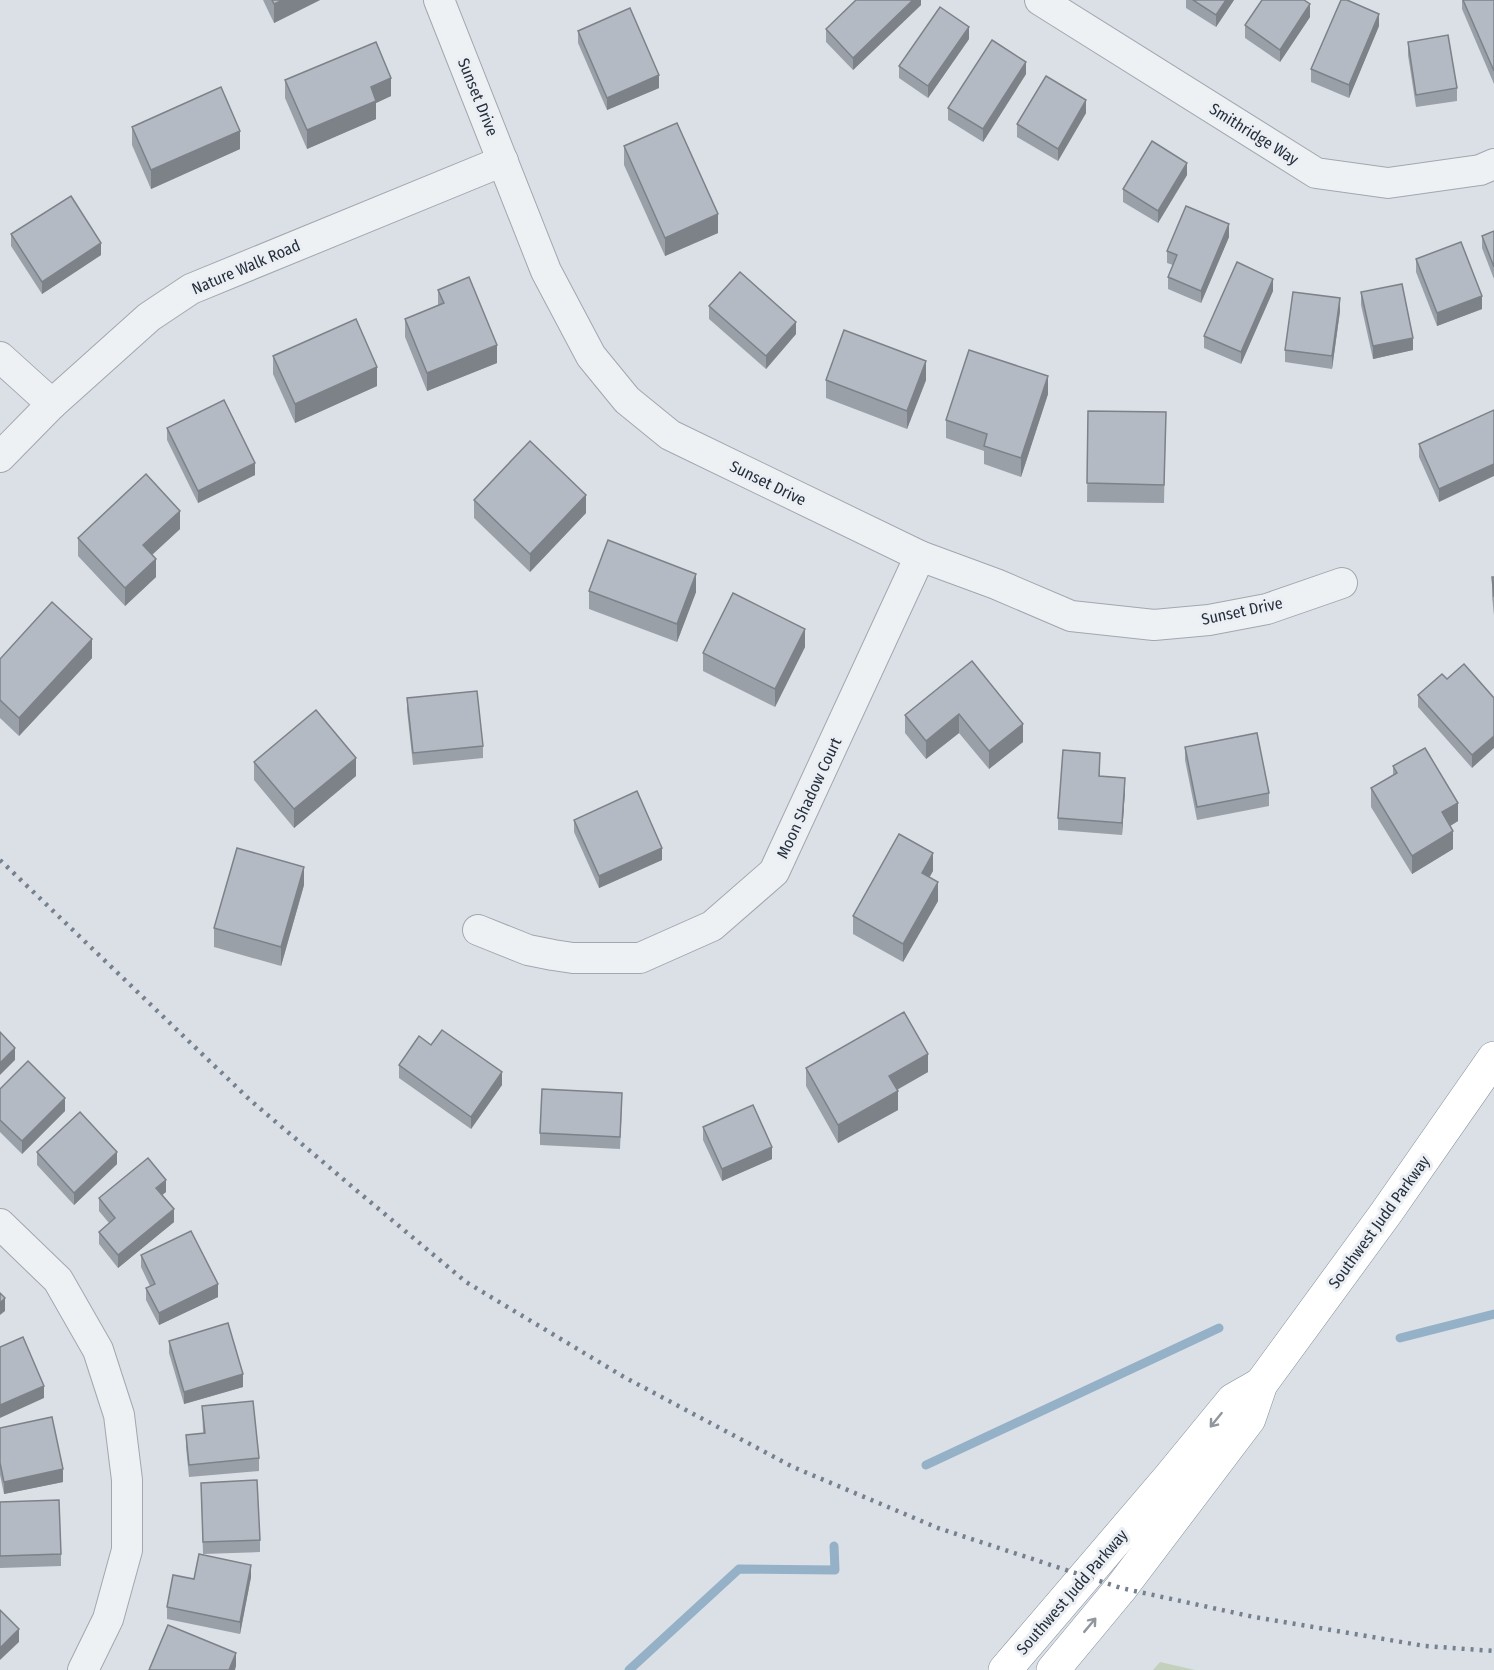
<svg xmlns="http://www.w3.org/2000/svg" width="1494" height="1670" font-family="'Fira Sans Condensed',sans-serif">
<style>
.green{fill:#c3d0bc}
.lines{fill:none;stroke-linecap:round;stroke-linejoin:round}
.stream{stroke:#95b1c7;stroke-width:9}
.street-casing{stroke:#a1a7b0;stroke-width:32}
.highway-casing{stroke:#838f9c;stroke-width:34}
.street{stroke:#eef1f4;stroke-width:30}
.highway{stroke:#fff;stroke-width:33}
.rail{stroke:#75818f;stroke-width:4.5;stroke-dasharray:3 6;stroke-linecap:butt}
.wall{fill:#9aa0a8}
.shaded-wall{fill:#7d8288}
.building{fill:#b3bac3;stroke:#7d8288;stroke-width:1.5}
.oneway{stroke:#92979e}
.labels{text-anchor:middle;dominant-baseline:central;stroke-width:6;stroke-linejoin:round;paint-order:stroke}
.street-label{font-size:16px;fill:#252f3c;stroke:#ebeff4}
</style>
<rect width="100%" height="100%" fill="#dbe0e6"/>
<polygon class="green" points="1160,1662 1195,1670 1153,1670"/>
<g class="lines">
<g class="stream">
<polyline points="1400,1338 1494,1314"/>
<polyline points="926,1465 1219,1328"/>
<polyline points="629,1670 739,1569 835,1570 834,1546"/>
</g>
<defs>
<g id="street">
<polyline points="439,0 546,271 591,356 627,400 670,435 920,556 996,584 1071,616 1154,625 1209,620 1267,609 1342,583"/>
<polyline points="1040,0 1316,173 1388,183 1480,170 1494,164"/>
<polyline points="0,357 52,404"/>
<polyline points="0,457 52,404 149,317 191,289 503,161"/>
<polyline points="478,930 528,950 553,955 573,958 640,958 712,926 774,872 920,556"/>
<polyline points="0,1224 58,1280 98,1350 119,1415 127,1480 127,1550 108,1619 83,1670"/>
</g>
<g id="highway">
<polyline points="1005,1670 1169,1478 1233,1400 1261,1384"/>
<polyline points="1053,1670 1121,1588 1249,1419 1261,1384 1386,1213 1494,1058"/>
</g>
</defs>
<use href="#street" class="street-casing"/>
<use href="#highway" class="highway-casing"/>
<use href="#street" class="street"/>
<use href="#highway" class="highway"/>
<polyline class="rail" points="0,860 250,1100 356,1190 466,1282 624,1377 793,1467 938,1528 1121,1588 1254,1617 1425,1646 1494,1651"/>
</g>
<g class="wall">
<polygon points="263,0 320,0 274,23"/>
<polygon points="921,0 921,5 853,70 826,42 826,29"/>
<polygon points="1186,0 1234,0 1216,27 1186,8"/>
<polygon points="1462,0 1494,0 1494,84 1462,9"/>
<polygon points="1310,17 1280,62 1245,38 1245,25"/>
<polygon points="1379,26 1349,98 1311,82 1311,69"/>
<polygon points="578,31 659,88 607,110 578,43"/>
<polygon points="969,39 928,98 899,78 899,66"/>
<polygon points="1408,42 1457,88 1457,101 1416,107 1408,55"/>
<polygon points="1026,74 983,142 948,120 948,108"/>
<polygon points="285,80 391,96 376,103 376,119 307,149 285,98"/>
<polygon points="1086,113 1058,161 1017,137 1017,124"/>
<polygon points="132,127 240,149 151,189 132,145"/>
<polygon points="624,146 718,233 665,256 624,165"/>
<polygon points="1187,175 1158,223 1123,202 1123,189"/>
<polygon points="1494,231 1494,279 1482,248 1482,236"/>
<polygon points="11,234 101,255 42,294 11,246"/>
<polygon points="1229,237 1201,303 1168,289 1168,277 1173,265 1167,263 1167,251"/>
<polygon points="1416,259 1482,309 1437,326 1416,272"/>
<polygon points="438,290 497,363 427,391 405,337 405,319 438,305"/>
<polygon points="1273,291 1241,364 1204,348 1204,336"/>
<polygon points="1361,292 1413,350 1373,359 1361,305"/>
<polygon points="709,306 796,334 766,369 709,319"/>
<polygon points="1340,311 1332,369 1285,362 1285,350"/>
<polygon points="273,356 377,386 295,423 273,374"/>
<polygon points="826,380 926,380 907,429 826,398"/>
<polygon points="1048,394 1021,477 984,464 984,451 946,438 946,420"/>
<polygon points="1494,410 1439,502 1419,457 1419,444"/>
<polygon points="1088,411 1166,412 1164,503 1087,502"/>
<polygon points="167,428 255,475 198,503 167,440"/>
<polygon points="474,500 586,513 530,572 474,518"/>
<polygon points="180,529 152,555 156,577 125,606 78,556 78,538"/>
<polygon points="1492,577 1494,577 1494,616 1492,596"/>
<polygon points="589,591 696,592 677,642 589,609"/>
<polygon points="805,647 775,707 703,671 703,653"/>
<polygon points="92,658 19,736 0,718 0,659"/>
<polygon points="972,661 1023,742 989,769 959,733 926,759 905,733 905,715"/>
<polygon points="1447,679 1494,698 1472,768 1418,707 1418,695"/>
<polygon points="407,698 483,746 483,758 413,765 407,710"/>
<polygon points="1185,747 1269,793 1269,806 1197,820 1185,760"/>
<polygon points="254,762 356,776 294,828 254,780"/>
<polygon points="1100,765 1100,776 1125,790 1122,835 1058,830 1058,818"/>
<polygon points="1393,766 1458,821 1450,826 1453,849 1412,874 1371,807 1371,788 1393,775"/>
<polygon points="574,820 662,860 599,888 574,832"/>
<polygon points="933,871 929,877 938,901 903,962 853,934 853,916"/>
<polygon points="304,885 281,966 214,947 214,928"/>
<polygon points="431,1045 502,1085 471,1129 399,1078 399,1065"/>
<polygon points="806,1068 928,1072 897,1090 898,1110 838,1143 806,1086"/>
<polygon points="0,1089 65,1111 22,1154 0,1132"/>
<polygon points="622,1105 620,1149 540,1145 540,1133"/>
<polygon points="703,1127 772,1159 722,1181 703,1140"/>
<polygon points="37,1152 117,1164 74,1205 37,1165"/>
<polygon points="166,1192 162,1195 174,1222 118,1268 99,1244 99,1232 109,1223 99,1211 99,1198"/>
<polygon points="141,1255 218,1297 159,1325 146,1300 146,1288 150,1286 141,1267"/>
<polygon points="169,1341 243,1387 184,1404 169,1353"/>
<polygon points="202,1406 259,1458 259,1471 189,1477 186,1447 186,1435 203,1433"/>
<polygon points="0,1428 63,1482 4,1494 0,1475"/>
<polygon points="201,1483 260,1540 260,1552 203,1554"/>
<polygon points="0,1502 61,1554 61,1566 0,1568"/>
<polygon points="251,1577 240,1634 167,1619 167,1607 194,1579"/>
</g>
<g class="shaded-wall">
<polygon points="283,0 320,0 274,23 274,4"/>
<polygon points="913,0 921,0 921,5 853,70 853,58"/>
<polygon points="1226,0 1234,0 1216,27 1216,15"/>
<polygon points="1310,4 1310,17 1280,62 1280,50"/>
<polygon points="1379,14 1379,26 1349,98 1349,85"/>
<polygon points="969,27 969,39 928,98 928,86"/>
<polygon points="1026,62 1026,74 983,142 983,129"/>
<polygon points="659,75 659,88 607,110 607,98"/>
<polygon points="391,78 391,96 376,103 376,119 307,149 307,130 371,87"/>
<polygon points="1086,100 1086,113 1058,161 1058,149"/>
<polygon points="240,131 240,149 151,189 151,170"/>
<polygon points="1187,163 1187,175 1158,223 1158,211"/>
<polygon points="718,214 718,233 665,256 665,238"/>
<polygon points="1229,224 1229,237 1201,303 1201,291"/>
<polygon points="101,243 101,255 42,294 42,282"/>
<polygon points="1273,279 1273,291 1241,364 1241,352"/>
<polygon points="1482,296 1482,309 1437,326 1437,313"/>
<polygon points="1340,298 1340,311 1332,369 1332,356"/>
<polygon points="796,322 796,334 766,369 766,356"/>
<polygon points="1413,338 1413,350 1373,359 1373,346"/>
<polygon points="497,345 497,363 427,391 427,373"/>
<polygon points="926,361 926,380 907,429 907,411"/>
<polygon points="377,367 377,386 295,423 295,404"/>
<polygon points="1048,376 1048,394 1021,477 1021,458"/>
<polygon points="255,463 255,475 198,503 198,491"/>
<polygon points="1494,464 1494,476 1439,502 1439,489"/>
<polygon points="586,495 586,513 530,572 530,554"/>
<polygon points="180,511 180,529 143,563 143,545"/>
<polygon points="156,559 156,577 125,606 125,588"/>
<polygon points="696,574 696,592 677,642 677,624"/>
<polygon points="805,629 805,647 775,707 775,689"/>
<polygon points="92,639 92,658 19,736 19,718"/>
<polygon points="959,714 959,733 926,759 926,741"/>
<polygon points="1023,724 1023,742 989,769 989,751"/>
<polygon points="1494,736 1494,748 1472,768 1472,755"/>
<polygon points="356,758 356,776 294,828 294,809"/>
<polygon points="1125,778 1125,790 1122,835 1122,823"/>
<polygon points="1458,803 1458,821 1442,831 1442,812"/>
<polygon points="1453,831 1453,849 1412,874 1412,856"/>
<polygon points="662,848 662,860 599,888 599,876"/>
<polygon points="933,853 933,871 922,891 922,873"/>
<polygon points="304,867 304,885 281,966 281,947"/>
<polygon points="938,882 938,901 903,962 903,944"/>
<polygon points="15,1048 15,1060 0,1075 0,1063"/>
<polygon points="928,1054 928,1072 889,1094 889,1076"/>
<polygon points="502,1072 502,1085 471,1129 471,1117"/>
<polygon points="898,1091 898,1110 838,1143 838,1125"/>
<polygon points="65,1098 65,1111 22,1154 22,1141"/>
<polygon points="772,1147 772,1159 722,1181 722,1169"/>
<polygon points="117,1152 117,1164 74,1205 74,1193"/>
<polygon points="166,1180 166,1192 156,1200 156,1188"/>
<polygon points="174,1209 174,1222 118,1268 118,1255"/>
<polygon points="218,1284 218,1297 159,1325 159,1313"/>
<polygon points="5,1298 5,1311 0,1315 0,1303"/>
<polygon points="243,1374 243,1387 184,1404 184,1392"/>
<polygon points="44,1386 44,1398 0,1418 0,1405"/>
<polygon points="63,1469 63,1482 4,1494 4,1482"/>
<polygon points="251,1565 251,1577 240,1634 240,1622"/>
<polygon points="19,1629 19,1642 0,1660 0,1648"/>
<polygon points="236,1653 236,1666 235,1670 229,1670"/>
</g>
<g class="building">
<polygon points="272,0 283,0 274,4"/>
<polygon points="856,0 913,0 853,58 826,29"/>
<polygon points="1193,0 1226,0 1216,15"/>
<polygon points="1262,0 1304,0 1310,4 1280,50 1245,25"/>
<polygon points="1341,0 1347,0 1379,14 1349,85 1311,69"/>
<polygon points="1463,0 1494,0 1494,71"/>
<polygon points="940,7 969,27 928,86 899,66"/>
<polygon points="630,8 659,75 607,98 578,31"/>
<polygon points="1448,35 1457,88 1416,95 1408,42"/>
<polygon points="992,40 1026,62 983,129 948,108"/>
<polygon points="376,42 391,78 371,87 376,101 307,130 285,80"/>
<polygon points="1046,76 1086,100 1058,149 1017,124"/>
<polygon points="221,87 240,131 151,170 132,127"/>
<polygon points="677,123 718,214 665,238 624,146"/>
<polygon points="1152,141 1187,163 1158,211 1123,189"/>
<polygon points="71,196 101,243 42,282 11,234"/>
<polygon points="1186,206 1229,224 1201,291 1168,277 1177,255 1167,251"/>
<polygon points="1494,231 1494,267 1482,236"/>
<polygon points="1461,242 1482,296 1437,313 1416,259"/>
<polygon points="1237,262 1273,279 1241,352 1204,336"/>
<polygon points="740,272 796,322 766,356 709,306"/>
<polygon points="469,277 497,345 427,373 405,319 444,303 438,290"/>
<polygon points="1402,284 1413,338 1373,346 1361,292"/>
<polygon points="1293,292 1340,298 1332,356 1285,350"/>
<polygon points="356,319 377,367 295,404 273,356"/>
<polygon points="844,330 926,361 907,411 826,380"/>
<polygon points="969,350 1048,376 1021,458 984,446 987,434 946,420"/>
<polygon points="224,400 255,463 198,491 167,428"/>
<polygon points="1494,410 1494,464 1439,489 1419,444"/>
<polygon points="1088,411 1166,412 1164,485 1087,483"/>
<polygon points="530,441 586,495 530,554 474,500"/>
<polygon points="146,474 180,511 143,545 156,559 125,588 78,538"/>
<polygon points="608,540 696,574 677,624 589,591"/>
<polygon points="1492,577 1494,577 1494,597"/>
<polygon points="733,593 805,629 775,689 703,653"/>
<polygon points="52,602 92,639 19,718 0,700 0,659"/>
<polygon points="972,661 1023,724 989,751 959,714 926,741 905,715"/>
<polygon points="1464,664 1494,698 1494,736 1472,755 1418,695 1442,674 1447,679"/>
<polygon points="477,691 483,746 413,753 407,698"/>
<polygon points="316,710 356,758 294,809 254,762"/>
<polygon points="1257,733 1269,793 1197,807 1185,747"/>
<polygon points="1425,748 1458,803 1442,812 1453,831 1412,856 1371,788 1397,773 1393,766"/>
<polygon points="1063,750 1100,753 1099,776 1125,778 1122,823 1058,818"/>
<polygon points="637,791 662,848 599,876 574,820"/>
<polygon points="899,834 933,853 922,873 938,882 903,944 853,916"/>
<polygon points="237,848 304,867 281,947 214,928"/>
<polygon points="904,1012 928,1054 889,1076 898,1091 838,1125 806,1068"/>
<polygon points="442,1030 502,1072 471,1117 399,1065 419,1036 431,1045"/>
<polygon points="0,1032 15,1048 0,1063"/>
<polygon points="28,1061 65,1098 22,1141 0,1120 0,1089"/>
<polygon points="542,1089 622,1093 620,1137 540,1133"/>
<polygon points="753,1105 772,1147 722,1169 703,1127"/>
<polygon points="80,1112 117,1152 74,1193 37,1152"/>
<polygon points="148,1158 166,1180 156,1188 174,1209 118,1255 99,1232 115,1218 99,1198"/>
<polygon points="191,1231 218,1284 159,1313 146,1288 155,1284 141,1255"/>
<polygon points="0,1293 5,1298 0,1303"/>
<polygon points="228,1323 243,1374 184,1392 169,1341"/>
<polygon points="23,1337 44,1386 0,1405 0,1347"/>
<polygon points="253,1401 259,1458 189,1465 186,1435 205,1433 202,1406"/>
<polygon points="52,1417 63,1469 4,1482 0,1463 0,1428"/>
<polygon points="257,1480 260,1540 203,1542 201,1483"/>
<polygon points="59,1500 61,1554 0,1556 0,1502"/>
<polygon points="199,1554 251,1565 240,1622 167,1607 173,1575 194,1579"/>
<polygon points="0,1610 19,1629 0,1648"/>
<polygon points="168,1625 236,1653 229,1670 149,1670"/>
</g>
<defs><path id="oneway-shaft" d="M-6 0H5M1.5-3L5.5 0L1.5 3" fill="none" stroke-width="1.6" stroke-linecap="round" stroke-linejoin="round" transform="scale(1.5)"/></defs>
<g class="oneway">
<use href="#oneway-shaft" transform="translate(1216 1420) rotate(129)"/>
<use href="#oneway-shaft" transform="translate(1090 1625) rotate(-50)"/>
</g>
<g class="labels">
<g class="street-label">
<text transform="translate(478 97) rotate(68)">Sunset Drive</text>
<text transform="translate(1254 134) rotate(32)">Smithridge Way</text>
<text transform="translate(246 267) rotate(-23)">Nature Walk Road</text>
<text transform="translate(768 483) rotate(26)">Sunset Drive</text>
<text transform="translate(1242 611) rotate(-12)">Sunset Drive</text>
<text transform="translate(809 798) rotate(-65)">Moon Shadow Court</text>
<text transform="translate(1379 1222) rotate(-54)">Southwest Judd Parkway</text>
<text transform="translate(1072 1592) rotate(-49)">Southwest Judd Parkway</text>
</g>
</g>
</svg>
